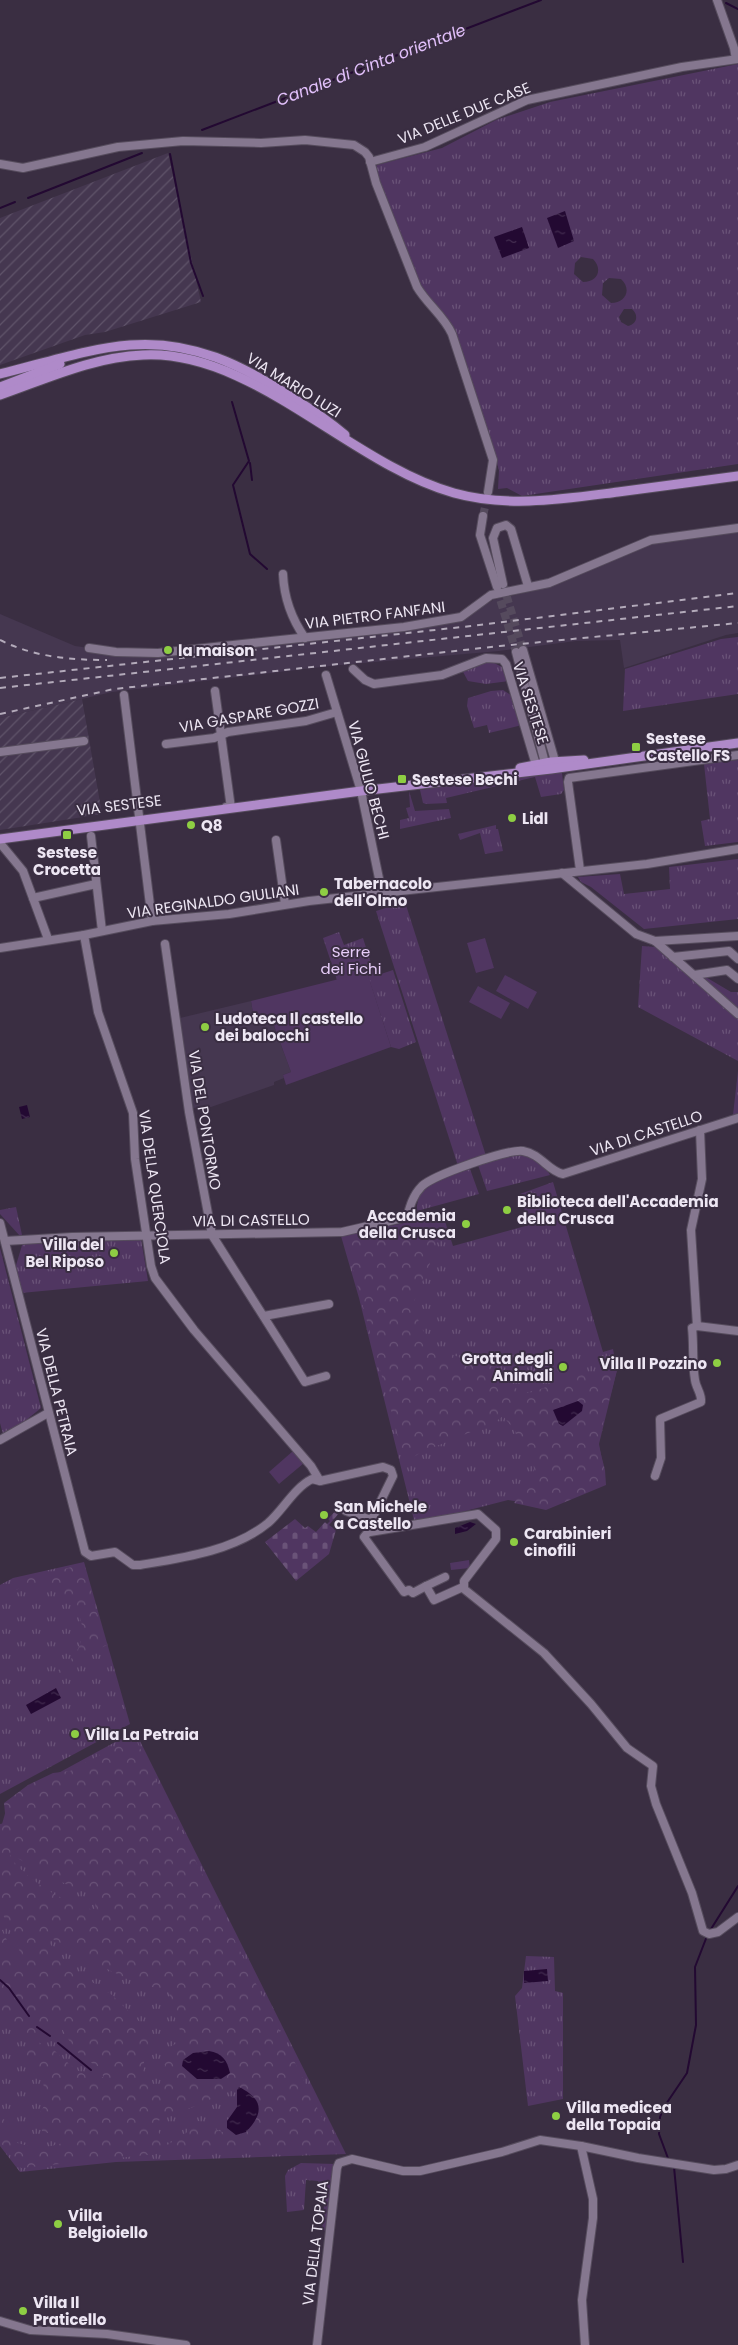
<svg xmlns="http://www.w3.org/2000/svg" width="738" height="2345" font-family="Poppins,sans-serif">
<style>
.built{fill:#453750}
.industrial{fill:url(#industrial-furrows)}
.grass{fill:url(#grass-tufts);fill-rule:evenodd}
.forest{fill:url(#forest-crowns);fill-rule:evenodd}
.cemetery{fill:url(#cemetery-stones)}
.pitch{fill:#503661}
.water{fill:url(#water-ripples)}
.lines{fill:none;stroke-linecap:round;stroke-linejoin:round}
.stream{stroke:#230932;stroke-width:2}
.minor-tunnel{stroke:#554a5d;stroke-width:8;stroke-dasharray:8 4;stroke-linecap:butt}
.minor-casing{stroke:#564c5d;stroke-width:10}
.major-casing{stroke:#564c5d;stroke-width:11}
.minor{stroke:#85778f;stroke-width:8}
.major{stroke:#af8ac9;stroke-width:9}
.rail{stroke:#b3aaba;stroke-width:2;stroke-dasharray:6 6;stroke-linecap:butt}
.poi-dot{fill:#8ece43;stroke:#3a2e42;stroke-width:2}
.labels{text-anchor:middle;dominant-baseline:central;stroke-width:4;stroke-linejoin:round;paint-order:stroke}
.street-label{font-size:15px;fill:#ede6f3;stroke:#3a2e42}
.poi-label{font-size:15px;font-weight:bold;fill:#ede6f3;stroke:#3a2e42;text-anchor:start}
.park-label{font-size:15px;fill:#e8cefa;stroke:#3a2e42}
.water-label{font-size:16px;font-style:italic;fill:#e2c0fb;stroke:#3a2e42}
</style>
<defs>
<pattern id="industrial-furrows" width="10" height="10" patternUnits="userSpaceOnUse" patternTransform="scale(1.25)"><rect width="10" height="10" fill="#453750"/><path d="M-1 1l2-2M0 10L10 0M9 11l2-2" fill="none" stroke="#60546a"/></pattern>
<pattern id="grass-tufts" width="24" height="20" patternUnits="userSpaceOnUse" patternTransform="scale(1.25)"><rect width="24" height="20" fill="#503661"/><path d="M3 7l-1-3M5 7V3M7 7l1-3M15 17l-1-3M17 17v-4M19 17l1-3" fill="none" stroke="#6a5378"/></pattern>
<pattern id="forest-crowns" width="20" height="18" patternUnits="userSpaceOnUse" patternTransform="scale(1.25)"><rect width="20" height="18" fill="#503661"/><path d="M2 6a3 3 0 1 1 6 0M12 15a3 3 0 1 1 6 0" fill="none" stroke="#6a5378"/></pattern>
<pattern id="cemetery-stones" width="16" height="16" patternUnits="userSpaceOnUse" patternTransform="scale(1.25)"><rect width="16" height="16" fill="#503661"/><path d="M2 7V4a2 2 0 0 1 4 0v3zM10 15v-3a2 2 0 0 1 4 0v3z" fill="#6a5378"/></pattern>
<pattern id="water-ripples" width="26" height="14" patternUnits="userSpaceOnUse" patternTransform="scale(1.25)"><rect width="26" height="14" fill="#230932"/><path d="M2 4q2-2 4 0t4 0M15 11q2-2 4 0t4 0" fill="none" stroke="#432d50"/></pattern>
</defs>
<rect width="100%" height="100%" fill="#3a2e42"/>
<g class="built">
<polygon points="738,531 738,633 726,635 624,668 620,640 576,641 499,651 330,666 112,692 0,718 0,614 75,646 140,655 462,619 493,600 542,589 654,542"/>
<polygon points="251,1001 255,1025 273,1023 291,1072 283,1075 284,1078 274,1082 274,1085 211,1107 193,1108 180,1018"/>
</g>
<g class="industrial">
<polygon points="168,153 201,302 105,332 85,335 0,365 0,218"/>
<polygon points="82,699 102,814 0,830 0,718"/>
</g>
<g class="grass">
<path d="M738,64V464L522,496L507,488L498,489L499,470L484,419L449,321L431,304L418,284L375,168L377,165L442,148L496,120L550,102ZM581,257L593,259C603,269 598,282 583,282L574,274L575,263ZM609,278L621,279C632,289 626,303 611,303L602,295L603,283ZM624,309H632C639,315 637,324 628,326L621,322L619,317Z"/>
<polygon points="738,637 738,694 623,711 625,669 721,639"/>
<polygon points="485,663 494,663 506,669 509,681 486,684 468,681 462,670"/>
<polygon points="503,690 514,697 522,725 489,733 487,725 474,728 467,706 468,698 491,691"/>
<polygon points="738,760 738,842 705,846 701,821 710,819 704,764"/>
<polygon points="538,773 562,773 564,790 561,794 541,797 535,777 446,798 447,803 426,804 423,803 420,790"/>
<polygon points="409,791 415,811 449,809 451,818 400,829 400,820 409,818 406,808 410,807"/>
<polygon points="496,825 496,829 498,829 503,851 485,854 480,833 460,840 458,834"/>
<polygon points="738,859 738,919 644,929 591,887 581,882 578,877 620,874 624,894 670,889 669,867"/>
<polygon points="405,902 487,1159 459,1169 376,911"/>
<polygon points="339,932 344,945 363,938 375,976 393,970 416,1042 399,1049 391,1047 367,973 337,980 323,938"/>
<polygon points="642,946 655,947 731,992 738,992 738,1061 638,1007"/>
<polygon points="738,1071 738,1113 733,1115"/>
<path d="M517,1154C531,1156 543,1162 550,1175L487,1191L478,1165Z"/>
<path d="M470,1169L479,1194L417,1211C415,1183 449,1175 470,1169Z"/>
<polygon points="553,1182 603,1352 613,1349 617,1370 599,1444 603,1465 526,1503 508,1500 415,1524 359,1298 341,1236 443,1215 453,1246 529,1225 520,1194"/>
<polygon points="16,1207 22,1235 20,1236 0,1214 0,1210"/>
<polygon points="141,1239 148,1281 21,1293 14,1272 23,1242"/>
<polygon points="0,1248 41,1408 4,1438 0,1423"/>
<polygon points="84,1562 130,1724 0,1794 0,1585 13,1578"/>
<polygon points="128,1735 138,1737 346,2154 116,2162 20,2172 0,2146 0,1824 2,1824 9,1800"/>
<polygon points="526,1956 554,1957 555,1991 563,1993 563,2099 528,2106 515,1996 522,1988"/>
<polygon points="301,2163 335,2164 327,2232 322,2229 325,2193 318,2181 306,2180 304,2210 287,2212 285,2176 288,2170"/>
</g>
<g class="forest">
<path d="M438,1218C442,1248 423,1276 413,1304L421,1328L441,1353L475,1360L486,1351L504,1384L502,1388L514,1384L518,1392L529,1393L590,1372L598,1379L610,1369L617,1370L598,1443L605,1470L606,1485L546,1510L514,1503L534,1472L533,1453L503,1416L495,1422L422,1452L405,1462L345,1240ZM578,1401L580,1402L579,1415L563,1426L559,1424L553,1410Z"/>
<path d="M84,1564L94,1601L77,1609C63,1591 38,1579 16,1590L12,1582Z"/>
<path d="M94,1604L107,1645L80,1658L84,1663L60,1676L57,1671C78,1657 89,1637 78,1612Z"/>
<path d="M128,1740L137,1742L337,2148L327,2151L165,2147L156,2154L21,2168L0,2142V2116L14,2128V2142L39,2149L63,2143L56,2136L42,2131L39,2114L46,2103L43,2081L25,2066L21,2054L33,2039L0,2011V1927L7,1940V1949L15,1961L21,1954L0,1908V1824L6,1823L4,1803L28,1785L53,1773L70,1771ZM11,1848L15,1857L75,1889L91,1887L97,1893L95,1910C66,1905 27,1880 10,1857ZM51,1938L111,1971L143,1986L169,1989C170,2011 177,2019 183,2039L164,2051L158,2062L165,2065L157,2094L143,2079L144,2062L154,2036L112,1995L64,1964L49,1942ZM59,2024C73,2046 76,2057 102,2068L103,2077C80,2078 71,2065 55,2051C49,2046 40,2043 33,2040ZM230,2086L243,2089L236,2135L222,2132L198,2121L185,2134L164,2147L156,2125L163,2115C189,2110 210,2103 230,2086Z"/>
</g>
<polygon class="cemetery" points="337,1509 340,1512 329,1525 336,1530 329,1554 296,1581 265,1542 295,1519 305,1528 308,1526 316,1532 325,1522 327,1524 330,1521 328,1519"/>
<g class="pitch">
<polygon points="485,938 494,968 476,973 467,943"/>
<polygon points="367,972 391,1047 286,1085 283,1075 291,1072 273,1023 255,1025 251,1001"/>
<polygon points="505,975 537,992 528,1009 496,991"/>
<polygon points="478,986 510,1003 501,1019 469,1002"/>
<polygon points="293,1451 304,1463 279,1484 269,1472"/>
<polygon points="469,1560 470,1568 451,1570 450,1563"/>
</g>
<g class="water">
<polygon points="565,211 574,241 558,248 547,218"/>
<polygon points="522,227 529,248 502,258 494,237"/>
<polygon points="27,1105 30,1117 22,1119 19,1107"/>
<polygon points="578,1401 583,1405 582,1411 563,1426 559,1424 553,1410"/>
<polygon points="470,1522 476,1524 467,1531 455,1534 455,1528"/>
<polygon points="56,1688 61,1698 31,1714 26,1705"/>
<polygon points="547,1969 548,1981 524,1983 524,1971"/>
<path d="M209,2051C222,2053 227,2060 230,2073L221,2079H197L182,2066L183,2060L193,2053Z"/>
<path d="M239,2087C265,2100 263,2114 246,2132L236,2135L227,2128V2121L237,2107V2090Z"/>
</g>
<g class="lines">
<g class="stream">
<polyline points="726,3 738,9"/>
<polyline points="202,130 541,0"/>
<polyline points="170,154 191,263 203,296"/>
<polyline points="28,198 142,153"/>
<polyline points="0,208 15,202"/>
<polyline points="232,402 249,461 233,485 250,554 267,569"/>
<polyline points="250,463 252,480"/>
<polyline points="711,1929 738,1886"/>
<polyline points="0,1980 9,1988 29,2016"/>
<polyline points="37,2027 50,2036"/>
<polyline points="58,2043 91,2070"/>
<polyline points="669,2161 659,2134 660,2117 664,2107 687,2073 696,2025 695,1967 707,1936"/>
<polyline points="674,2167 683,2262"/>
</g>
<g class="minor-tunnel">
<polyline points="483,516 488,494"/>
<polyline points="503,584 523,650"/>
<polyline points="497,589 516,652"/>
</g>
<defs>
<g id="minor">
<polyline points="717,0 734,48 736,59"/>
<polyline points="370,162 425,147 527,100 682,67 738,59"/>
<path d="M0,164L23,168L118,147L183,141L261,143L305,140L354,145L365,152L369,157L376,183L417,287C427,304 444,316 452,334L493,460L488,492"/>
<polyline points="483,516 480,535 497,587"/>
<path d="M283,574C284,598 291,618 305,638"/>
<polyline points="503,584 493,538 497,528 506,525 511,529 528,586"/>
<polyline points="89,648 116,652 158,653 404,627 461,617 491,595 549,583 651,540 738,528"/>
<polyline points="523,650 555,761 550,763"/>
<polyline points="516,652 545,763 551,763"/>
<polyline points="353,669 365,680 374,684 442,675 486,658 502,659 506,664 536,765"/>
<polyline points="326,675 361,791 382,893"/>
<polyline points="215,691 231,808 226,807"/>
<polyline points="124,695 152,921"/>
<polyline points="166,744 214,738 228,732 306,721 337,712"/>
<polyline points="0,752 84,741"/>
<polyline points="91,836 102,931"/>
<polyline points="276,840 285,904"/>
<polyline points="0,843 23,871 48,939"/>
<polyline points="580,870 568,782 569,778 738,755"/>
<polyline points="562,873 636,934 655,941 738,1014"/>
<polyline points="33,898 96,884"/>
<polyline points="84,935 98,1012 133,1113 135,1159 151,1266 155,1278 194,1330 311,1466 320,1481"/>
<polyline points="655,941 738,936"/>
<polyline points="165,944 189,1112 212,1235 305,1382 326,1376"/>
<polyline points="0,948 84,935 152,921 229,914 309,901 647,864 738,849"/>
<polyline points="673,957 729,951 738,959"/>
<polyline points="694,975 727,970 738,979"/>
<path d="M0,1223L85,1552L91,1556L115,1552L133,1565H140C182,1558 234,1551 268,1523C283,1510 294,1488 312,1479L320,1481L383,1467L391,1470L393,1476L368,1527L370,1532L478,1514L496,1530V1539L464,1581V1589L544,1653L591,1704L627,1748L653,1766L651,1786L656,1804L692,1893L703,1931L709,1934L718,1932L738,1917"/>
<path d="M5,1241L72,1237L342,1232L407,1217C410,1206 413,1195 422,1186C434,1175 507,1149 523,1151C541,1154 548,1171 563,1174L738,1118"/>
<polyline points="264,1316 329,1304"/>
<polyline points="697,1326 691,1230 702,1179 700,1130"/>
<polyline points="697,1326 738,1331"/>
<polyline points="0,1440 48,1413"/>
<path d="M655,1476L661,1458L660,1419L701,1402C702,1394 696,1388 695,1380C692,1363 694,1345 692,1328L697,1326"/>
<polyline points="346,1511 371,1520"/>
<polyline points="369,1531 364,1537 404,1592 409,1590 413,1593 426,1586 434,1600 463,1587"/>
<polyline points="426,1586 445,1577"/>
<polyline points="581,2146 593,2199 593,2218 582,2300 585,2345"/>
<polyline points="0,2321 30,2330 107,2334 186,2345"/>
<polyline points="317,2345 337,2168 339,2163 352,2159 403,2171 420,2171 502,2152 540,2140 581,2146 638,2158 714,2170 726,2169 738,2165"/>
</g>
<g id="major">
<path d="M0,374C41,364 89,348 130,345C192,340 242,365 293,398C311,409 329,421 345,435"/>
<polyline points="0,387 60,364"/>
<path d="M0,395C46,379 93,357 143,355C252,349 350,464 454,493C508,508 563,499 618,492C658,487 698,481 738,476"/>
<polyline points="520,768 551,762 584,760"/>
<polyline points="0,839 361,791 551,769 738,743"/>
</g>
</defs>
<use href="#minor" class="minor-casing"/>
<use href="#major" class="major-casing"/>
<use href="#minor" class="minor"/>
<use href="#major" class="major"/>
<g class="rail">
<path d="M0,640C34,657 70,660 107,660"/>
<polyline points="0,678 471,626 738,593"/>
<polyline points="0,688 738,606"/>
<polyline points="0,714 114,689 500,646 738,623"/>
</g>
</g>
<g class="poi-dot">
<circle cx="168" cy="650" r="5"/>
<rect x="631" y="742" width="10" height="10" rx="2.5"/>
<rect x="397" y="774" width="10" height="10" rx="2.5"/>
<circle cx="512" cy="818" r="5"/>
<circle cx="191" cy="825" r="5"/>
<rect x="62" y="830" width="10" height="10" rx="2.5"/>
<circle cx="324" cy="892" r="5"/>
<circle cx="205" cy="1027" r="5"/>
<circle cx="507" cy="1210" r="5"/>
<circle cx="466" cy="1224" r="5"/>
<circle cx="114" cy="1253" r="5"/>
<circle cx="717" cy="1363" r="5"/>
<circle cx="563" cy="1367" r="5"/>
<circle cx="324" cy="1515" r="5"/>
<circle cx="514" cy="1542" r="5"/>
<circle cx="75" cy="1734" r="5"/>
<circle cx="556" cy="2116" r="5"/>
<circle cx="58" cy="2224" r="5"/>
<circle cx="23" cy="2311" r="5"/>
</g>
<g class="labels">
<g class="street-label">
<text transform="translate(464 113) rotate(-22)">VIA DELLE DUE CASE</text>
<text transform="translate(294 385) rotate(32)">VIA MARIO LUZI</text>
<text transform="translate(375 615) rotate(-7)">VIA PIETRO FANFANI</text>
<text transform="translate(531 703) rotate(72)">VIA SESTESE</text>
<text transform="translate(249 715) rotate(-10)">VIA GASPARE GOZZI</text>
<text transform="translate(369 780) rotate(75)">VIA GIULIO BECHI</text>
<text transform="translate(119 805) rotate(-7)">VIA SESTESE</text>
<text transform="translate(213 901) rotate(-8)">VIA REGINALDO GIULIANI</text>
<text transform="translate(205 1120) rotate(81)">VIA DEL PONTORMO</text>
<text transform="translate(646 1133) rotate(-18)">VIA DI CASTELLO</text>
<text transform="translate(155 1187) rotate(82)">VIA DELLA QUERCIOLA</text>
<text transform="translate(251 1220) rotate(-1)">VIA DI CASTELLO</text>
<text transform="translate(57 1392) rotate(76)">VIA DELLA PETRAIA</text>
<text transform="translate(315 2243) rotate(-83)">VIA DELLA TOPAIA</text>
</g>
<g class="poi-label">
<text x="178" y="650">la maison</text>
<text x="646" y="738">Sestese<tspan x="646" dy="17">Castello FS</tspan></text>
<text x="412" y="779">Sestese Bechi</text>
<text x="522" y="818">Lidl</text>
<text x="201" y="825">Q8</text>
<text x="67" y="852" text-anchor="middle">Sestese<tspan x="67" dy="17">Crocetta</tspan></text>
<text x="334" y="883">Tabernacolo<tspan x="334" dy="17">dell'Olmo</tspan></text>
<text x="215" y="1018">Ludoteca Il castello<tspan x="215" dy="17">dei balocchi</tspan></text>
<text x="517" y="1201">Biblioteca dell'Accademia<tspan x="517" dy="17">della Crusca</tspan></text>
<text x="456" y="1215" text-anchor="end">Accademia<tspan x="456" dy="17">della Crusca</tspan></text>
<text x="104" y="1244" text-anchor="end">Villa del<tspan x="104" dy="17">Bel Riposo</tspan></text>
<text x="553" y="1358" text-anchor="end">Grotta degli<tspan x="553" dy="17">Animali</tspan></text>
<text x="707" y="1363" text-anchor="end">Villa Il Pozzino</text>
<text x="334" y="1506">San Michele<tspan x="334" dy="17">a Castello</tspan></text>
<text x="524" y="1533">Carabinieri<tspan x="524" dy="17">cinofili</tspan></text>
<text x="85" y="1734">Villa La Petraia</text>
<text x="566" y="2107">Villa medicea<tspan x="566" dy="17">della Topaia</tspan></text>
<text x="68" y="2215">Villa<tspan x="68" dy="17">Belgioiello</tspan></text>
<text x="33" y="2302">Villa Il<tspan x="33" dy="17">Praticello</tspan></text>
</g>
<g class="park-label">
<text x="351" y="951">Serre<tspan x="351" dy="17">dei Fichi</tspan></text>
</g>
<g class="water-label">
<text transform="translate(371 65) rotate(-21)">Canale di Cinta orientale</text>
</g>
</g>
</svg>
